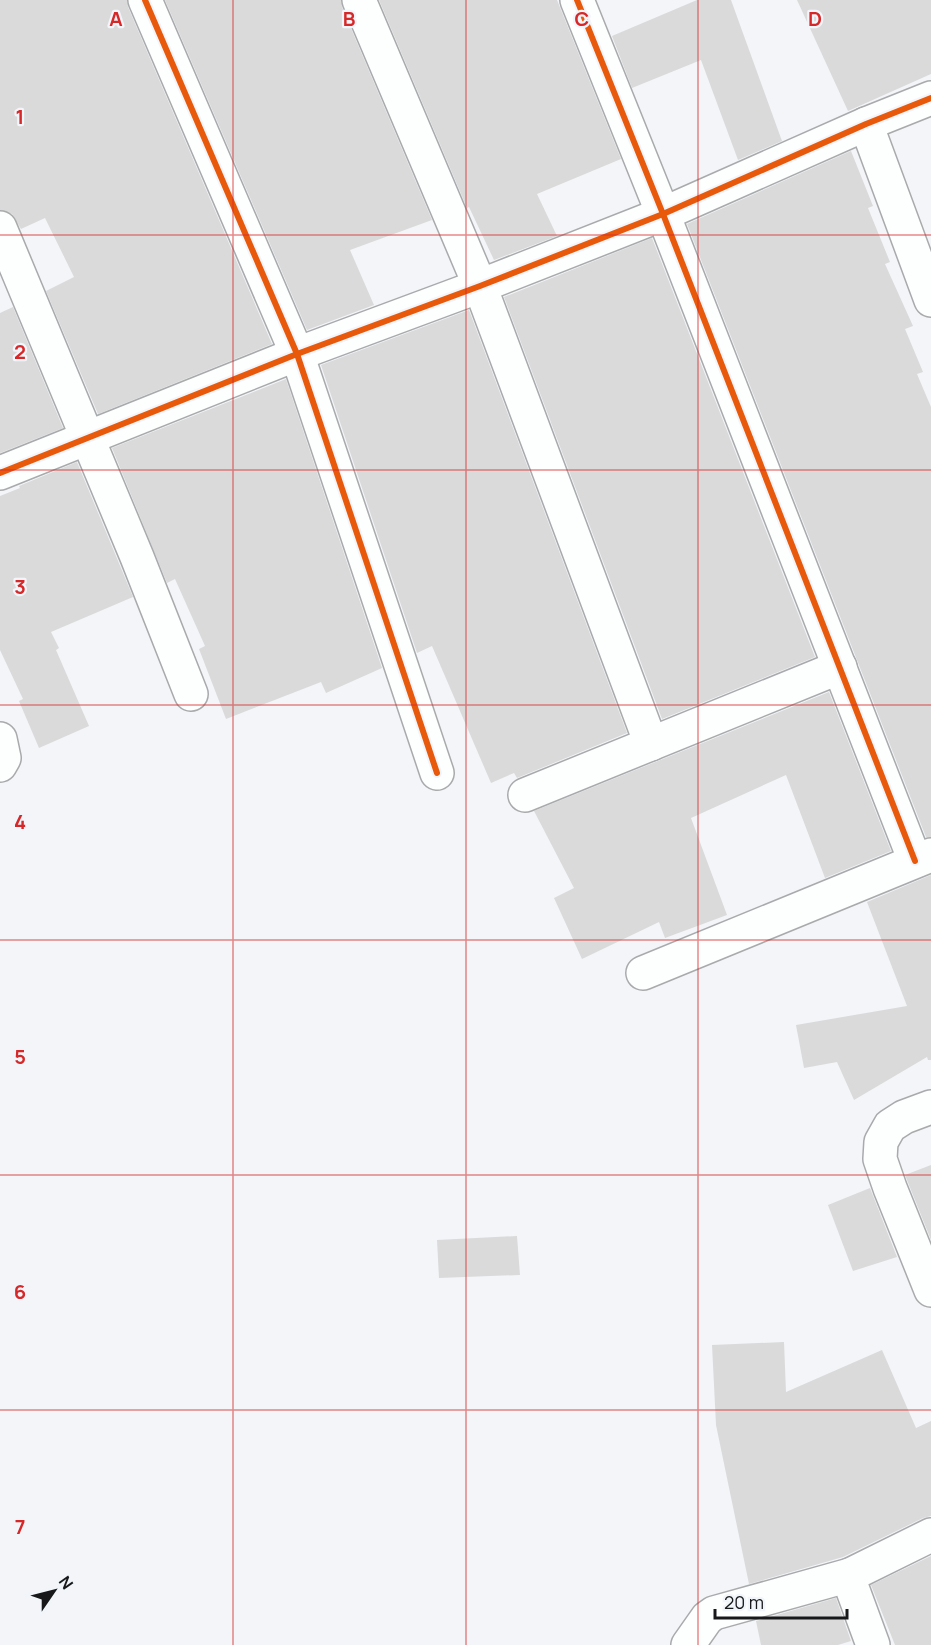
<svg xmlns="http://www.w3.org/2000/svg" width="931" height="1645" font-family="Manrope,sans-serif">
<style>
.building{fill:#dadada}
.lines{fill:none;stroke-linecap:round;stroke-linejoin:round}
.minor-casing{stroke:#a8aaac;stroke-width:36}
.minor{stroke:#fdfefe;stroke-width:33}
.cycleway-casing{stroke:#f2f5f9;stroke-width:10}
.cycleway{stroke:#e8590c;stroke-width:6}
.grid{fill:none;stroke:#d62828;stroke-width:1.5;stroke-opacity:0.55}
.grid-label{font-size:20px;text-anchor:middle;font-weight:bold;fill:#d62828;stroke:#f2f5f9;stroke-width:4.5;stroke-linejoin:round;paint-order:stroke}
</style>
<rect width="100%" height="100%" fill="#f3f5f8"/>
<g class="building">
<polygon points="0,0 127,0 128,7 272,344 98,414 46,291 74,277 45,218 21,229 12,214 0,210"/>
<polygon points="165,0 341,0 342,7 432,220 350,250 374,305 307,330"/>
<polygon points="379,0 557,0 621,159 537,194 557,236 494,260 469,207 467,208"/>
<polygon points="697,0 731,0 782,141 738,160 701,60 632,88 612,36"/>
<polygon points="797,0 931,0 931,74 848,111"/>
<polygon points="851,151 873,206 868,208 890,262 885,264 913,326 905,329 923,372 917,374 931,407 931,837 926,837 687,224"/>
<polygon points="652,238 815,657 662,719 504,297"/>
<polygon points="13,307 63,428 0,453 0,313"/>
<polygon points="469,310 627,733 517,778 514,773 491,783 432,646 417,653 321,365"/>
<polygon points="286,379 382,668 326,693 321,682 226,719 199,649 205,646 175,579 167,583 112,448"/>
<polygon points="77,462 133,597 51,632 59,648 56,650 89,726 39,748 19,701 23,699 0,650 0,496 20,488 19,486"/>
<polygon points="829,692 891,851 825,878 786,775 691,818 727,915 665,938 659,922 582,959 554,898 574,888 534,811"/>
<polygon points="931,875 931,1060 928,1060 927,1057 854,1100 837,1062 804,1068 796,1025 907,1006 867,902"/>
<polygon points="931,1165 931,1240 905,1175"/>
<polygon points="870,1188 897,1257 853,1271 828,1205"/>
<polygon points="517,1236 520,1275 439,1278 437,1240"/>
<polygon points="784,1342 786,1392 882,1350 916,1428 931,1421 931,1516 923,1518 843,1557 749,1584 716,1425 712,1345"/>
<polygon points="931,1556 931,1645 895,1645 871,1585"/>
<polygon points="836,1598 851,1641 838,1645 761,1645 756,1621"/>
</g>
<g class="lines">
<defs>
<g id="minor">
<polyline points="145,0 297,354 437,773"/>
<polyline points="359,0 480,286 651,744"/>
<polyline points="577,0 663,214 915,861"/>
<polyline points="866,124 931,300"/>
<polyline points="0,228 137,557 191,694"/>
<polyline points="0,473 297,354 480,286 663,214 866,124 931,98"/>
<polyline points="0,739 4,758 0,765"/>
<polyline points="525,795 840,667"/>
<polyline points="643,973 931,855"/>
<polyline points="931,1107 904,1117 890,1126 881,1142 880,1159 890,1188 931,1290"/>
<polyline points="688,1645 707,1618 714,1613 850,1575"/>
<polyline points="873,1645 851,1585 850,1575 931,1535"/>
</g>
</defs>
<use href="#minor" class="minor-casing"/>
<use href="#minor" class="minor"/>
<defs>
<g id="cycleway">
<polyline points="145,0 297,354 437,773"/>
<polyline points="577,0 663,214 915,861"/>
<polyline points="0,473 297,354 480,286 663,214 866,124 931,98"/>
</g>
</defs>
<use href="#cycleway" class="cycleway-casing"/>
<use href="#cycleway" class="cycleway"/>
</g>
<path class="grid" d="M233,0V1645M466,0V1645M698,0V1645M0,235H931M0,470H931M0,705H931M0,940H931M0,1175H931M0,1410H931"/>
<g class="grid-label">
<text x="116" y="26">A</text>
<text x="349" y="26">B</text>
<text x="582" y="26">C</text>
<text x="815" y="26">D</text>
<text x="20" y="124">1</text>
<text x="20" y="359">2</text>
<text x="20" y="594">3</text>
<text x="20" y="829">4</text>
<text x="20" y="1064">5</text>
<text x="20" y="1299">6</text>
<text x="20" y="1534">7</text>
</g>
<g transform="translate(54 1591) rotate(55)" stroke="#f2f5f9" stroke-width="4.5" paint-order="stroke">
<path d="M0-4.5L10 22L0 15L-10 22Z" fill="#17181a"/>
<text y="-9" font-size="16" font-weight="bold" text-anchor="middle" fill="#17181a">N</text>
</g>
<path d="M715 1609v9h132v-9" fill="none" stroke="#17181a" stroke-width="3"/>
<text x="724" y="1609" font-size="18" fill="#17181a" stroke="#f2f5f9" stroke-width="4.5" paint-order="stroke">20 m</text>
</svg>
